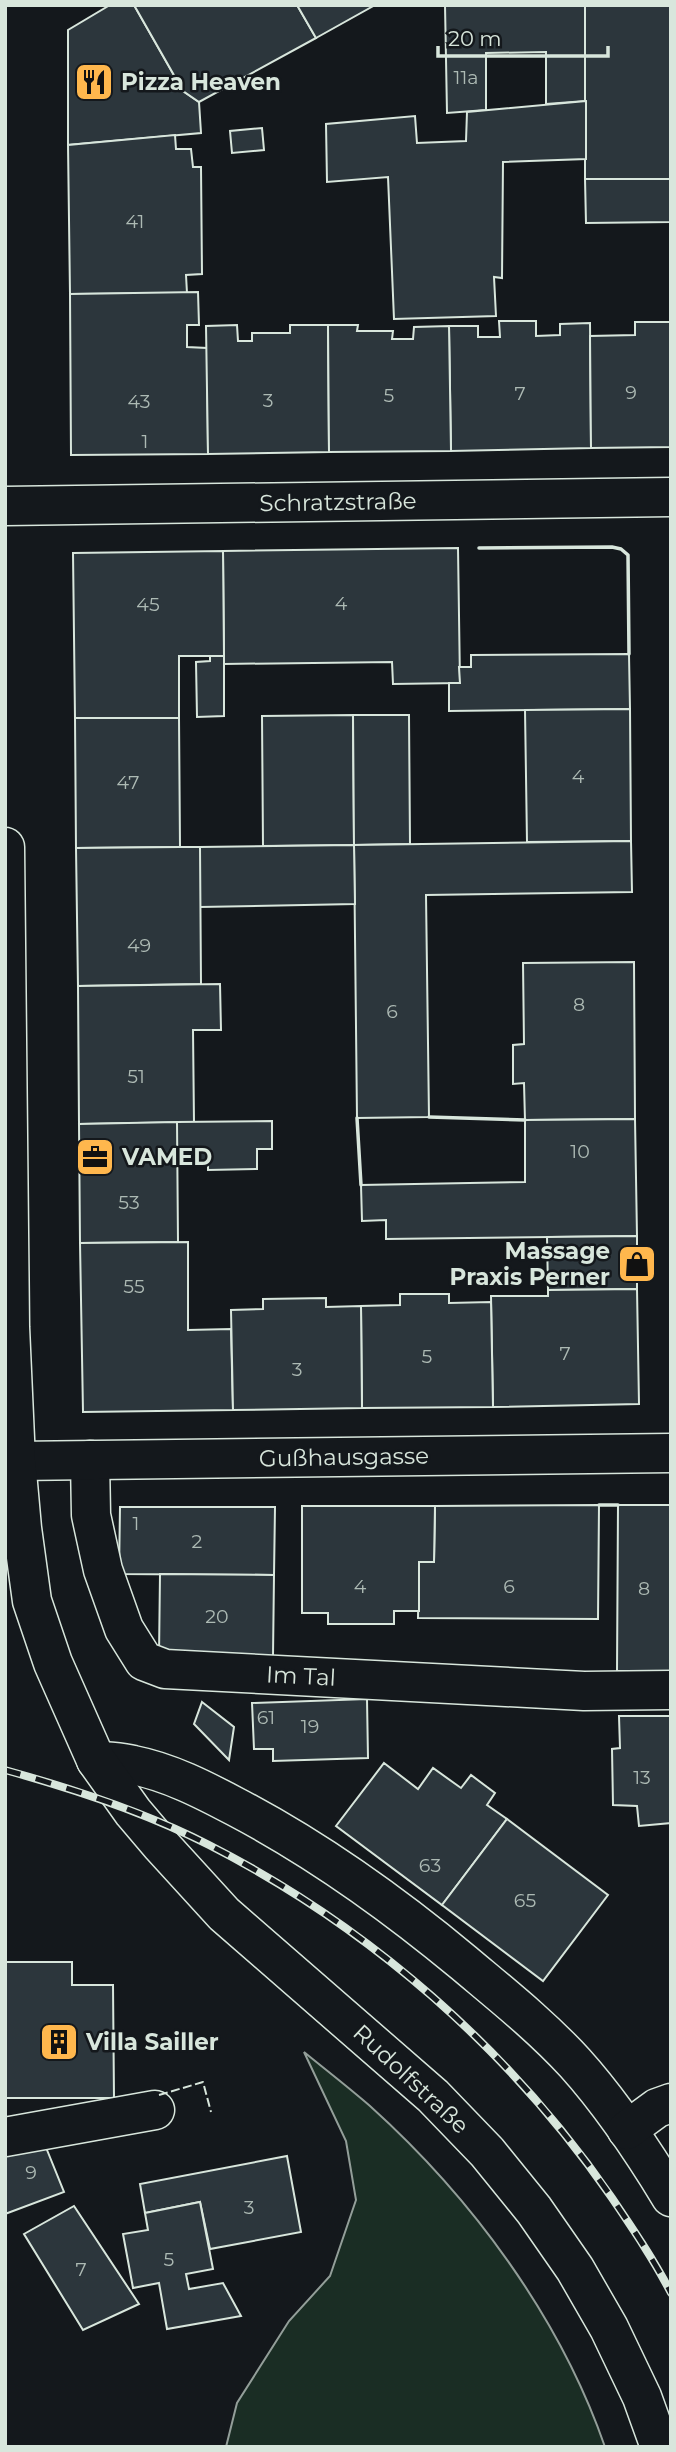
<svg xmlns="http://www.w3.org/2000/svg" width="676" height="2452" font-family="Montserrat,sans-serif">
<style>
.green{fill:#1a2d24;stroke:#939e99;stroke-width:2}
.building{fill:#2c363c;stroke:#d8e6dc;stroke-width:2}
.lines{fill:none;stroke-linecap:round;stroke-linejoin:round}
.street-casing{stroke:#d8e6dc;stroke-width:41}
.primary-casing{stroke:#d8e6dc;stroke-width:41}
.street{stroke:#14181c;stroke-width:38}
.primary{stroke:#14181c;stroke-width:38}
.rail-casing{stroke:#d8e6dc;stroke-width:8}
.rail{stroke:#14181c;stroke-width:5;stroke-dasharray:16;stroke-linecap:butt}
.fence{stroke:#d8e6dc;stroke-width:2;stroke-dasharray:9 3.5;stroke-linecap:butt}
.wall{stroke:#d8e6dc;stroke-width:3.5}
.labels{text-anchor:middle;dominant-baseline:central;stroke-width:5;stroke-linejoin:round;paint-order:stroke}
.number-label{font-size:19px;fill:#adbab4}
.poi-label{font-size:23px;font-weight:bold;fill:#d8e6dc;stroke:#14181c;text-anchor:start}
.street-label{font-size:23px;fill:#d8e6dc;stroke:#14181c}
</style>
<rect width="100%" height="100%" fill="#14181c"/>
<path class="green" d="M304,2052C326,2070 348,2087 370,2106C471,2197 560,2317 605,2447H226L237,2403L289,2321L330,2276L356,2200L346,2141Z"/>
<g class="building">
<polygon points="110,5 134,5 183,91 199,102 201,133 68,145 68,30"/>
<polygon points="134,5 297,5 316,38 199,102 183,91"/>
<polygon points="297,5 375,5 316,38"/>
<polygon points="445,5 585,5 586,101 546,104 546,52 486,53 486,110 447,113"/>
<rect x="585" y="5" width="86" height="174"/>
<polygon points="586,101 586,159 503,162 502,278 494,277 496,316 394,319 388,177 327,182 326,124 415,116 417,143 466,141 467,112"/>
<polygon points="262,128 264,150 232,153 230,131"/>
<polygon points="175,135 176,149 191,149 193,167 201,167 202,274 186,275 187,293 70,294 68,145"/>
<polygon points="585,179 671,179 671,222 586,223"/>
<polygon points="198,292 199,325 187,325 187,347 207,348 208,454 71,455 70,294"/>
<polygon points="499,321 536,321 536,336 560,335 560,324 590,323 591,448 451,451 449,326 478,326 478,337 500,337"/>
<polygon points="635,322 671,322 671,447 591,448 590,336 635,335"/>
<polygon points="237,325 238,341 252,341 252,333 290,333 290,325 328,325 329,452 208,454 206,326"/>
<polygon points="328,325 358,325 357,331 393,331 392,339 413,339 414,327 449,326 451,451 329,452"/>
<polygon points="458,548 460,683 393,684 392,662 224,664 223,551"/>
<polygon points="223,551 224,656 179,656 179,718 75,718 73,553"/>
<polygon points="629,654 630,709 449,711 449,683 460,683 459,667 471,667 471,655"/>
<polygon points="210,656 224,656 224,716 197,717 196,662 210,661"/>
<polygon points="630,709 631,841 527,842 525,710"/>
<polygon points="353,715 354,845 263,846 262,716"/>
<polygon points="353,715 409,715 410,844 354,845"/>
<polygon points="75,718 179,718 180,847 76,848"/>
<polygon points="631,841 632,892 426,895 429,1117 357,1118 354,845"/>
<polygon points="354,845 355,904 200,907 200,847"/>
<polygon points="180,847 200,847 201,984 78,986 76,848"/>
<polygon points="634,962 635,1119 525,1120 524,1083 513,1084 513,1045 524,1044 523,963"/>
<polygon points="220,984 221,1030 193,1030 194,1122 79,1124 78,986"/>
<polygon points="635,1119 637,1236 386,1239 386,1220 362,1221 361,1185 525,1182 525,1120"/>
<polygon points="272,1121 272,1149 257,1149 257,1169 208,1170 208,1161 177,1161 177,1122"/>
<polygon points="177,1122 178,1242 80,1243 79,1124"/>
<polygon points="637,1236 637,1289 548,1290 547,1237"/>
<polygon points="188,1242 188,1330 231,1329 233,1410 83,1412 80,1243"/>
<polygon points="637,1289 639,1404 493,1407 491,1296 548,1296 548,1290"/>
<polygon points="400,1294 449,1294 449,1303 491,1302 493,1407 362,1408 361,1306 400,1305"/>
<polygon points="326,1298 326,1307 361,1306 362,1408 233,1410 231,1310 263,1309 263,1299"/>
<polygon points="599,1505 598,1619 418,1618 419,1562 434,1562 435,1506"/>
<polygon points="618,1505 671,1505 671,1671 617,1671"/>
<polygon points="302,1506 435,1506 434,1562 419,1562 419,1611 394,1611 394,1624 328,1624 328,1613 302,1613"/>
<polygon points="120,1507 275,1507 274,1575 119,1574"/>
<polygon points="160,1574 274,1575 273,1656 159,1656"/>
<polygon points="367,1699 368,1758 273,1761 273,1749 254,1749 252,1703"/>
<polygon points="202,1702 234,1727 229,1760 194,1724"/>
<polygon points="619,1716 671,1716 671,1823 639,1826 637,1806 613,1805 612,1749 620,1748"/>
<polygon points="384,1763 418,1789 433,1768 461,1788 471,1775 495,1793 487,1805 507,1819 442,1905 336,1826"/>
<polygon points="507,1819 608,1895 543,1981 442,1905"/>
<polygon points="5,1962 72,1962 72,1985 113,1985 114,2098 5,2098"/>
<polygon points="45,2145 64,2192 5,2214 5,2153"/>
<polygon points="287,2156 301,2232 210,2249 200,2202 145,2213 140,2184"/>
<polygon points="200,2202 213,2269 186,2274 189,2289 223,2283 241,2316 167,2329 159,2283 133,2288 123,2234 148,2230 145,2213"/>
<polygon points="74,2206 139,2304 83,2330 24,2234"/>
</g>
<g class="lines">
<defs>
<g id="street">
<polyline points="5,506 671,497"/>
<polyline points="90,1460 91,1515 103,1570 124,1629 144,1661 165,1669 584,1691 671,1690"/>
<polyline points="16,1461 671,1453"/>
<path d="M96,1760C108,1762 121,1762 133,1765C169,1772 204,1790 236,1807C318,1850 393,1904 464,1963C502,1995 541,2026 575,2063C611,2103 643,2151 671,2197"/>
<polyline points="627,2130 657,2108 671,2103"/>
<polyline points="5,2137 155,2110"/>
</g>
<polyline id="primary" points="5,847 10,1327 16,1461 22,1528 32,1601 53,1663 96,1760 133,1812 161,1845 224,1914 433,2096 487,2152 534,2210 575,2269 609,2328 642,2397 660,2447"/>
</defs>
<use href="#street" class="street-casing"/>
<use href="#primary" class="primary-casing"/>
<use href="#street" class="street"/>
<use href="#primary" class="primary"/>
<defs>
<path id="rail" d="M5,1770C74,1789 145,1812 209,1845C370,1927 510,2050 612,2198C633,2229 654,2260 671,2293"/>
</defs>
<use href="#rail" class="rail-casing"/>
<use href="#rail" class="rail"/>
<polyline class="fence" points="159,2095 203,2082 211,2112"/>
<g class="wall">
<polyline points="479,548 612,547 621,549 628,555 629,654"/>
<polyline points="429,1117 525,1120"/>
<polyline points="357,1118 361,1185"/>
<polyline points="599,1505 618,1505"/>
</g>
</g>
<defs>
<symbol id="restaurant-square" viewBox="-11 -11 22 22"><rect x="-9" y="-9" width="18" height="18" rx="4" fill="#ffb74d" stroke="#14181c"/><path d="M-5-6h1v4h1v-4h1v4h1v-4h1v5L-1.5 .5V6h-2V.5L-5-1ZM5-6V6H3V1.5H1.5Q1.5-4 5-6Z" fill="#111"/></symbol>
<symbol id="office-square" viewBox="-11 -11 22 22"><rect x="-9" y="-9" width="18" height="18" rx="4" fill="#ffb74d" stroke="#14181c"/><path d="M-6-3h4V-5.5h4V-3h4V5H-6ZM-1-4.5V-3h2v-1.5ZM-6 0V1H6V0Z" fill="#111"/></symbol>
<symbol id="shop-square" viewBox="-11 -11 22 22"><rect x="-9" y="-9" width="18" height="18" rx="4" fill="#ffb74d" stroke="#14181c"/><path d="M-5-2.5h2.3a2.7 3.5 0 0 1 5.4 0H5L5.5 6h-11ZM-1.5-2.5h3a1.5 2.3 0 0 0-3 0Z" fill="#111"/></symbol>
<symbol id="building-square" viewBox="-11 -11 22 22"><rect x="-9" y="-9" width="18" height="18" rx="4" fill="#ffb74d" stroke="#14181c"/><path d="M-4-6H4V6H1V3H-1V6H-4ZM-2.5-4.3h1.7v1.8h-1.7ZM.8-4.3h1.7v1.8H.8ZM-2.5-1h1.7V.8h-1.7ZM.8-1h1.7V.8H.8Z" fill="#111"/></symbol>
</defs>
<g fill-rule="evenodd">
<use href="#restaurant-square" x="72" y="60" width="44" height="44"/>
<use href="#office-square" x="73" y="1135" width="44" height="44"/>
<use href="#shop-square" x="615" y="1242" width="44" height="44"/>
<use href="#building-square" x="37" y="2020" width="44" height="44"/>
</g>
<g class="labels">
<g class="number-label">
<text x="466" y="77">11a</text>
<text x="135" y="221">41</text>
<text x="631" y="392">9</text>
<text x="520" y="393">7</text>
<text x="389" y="395">5</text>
<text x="268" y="400">3</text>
<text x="139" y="401">43</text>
<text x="145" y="441">1</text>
<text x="341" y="603">4</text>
<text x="148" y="604">45</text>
<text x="578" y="776">4</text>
<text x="128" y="782">47</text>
<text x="139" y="945">49</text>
<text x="579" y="1004">8</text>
<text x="392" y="1011">6</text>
<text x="136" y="1076">51</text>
<text x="580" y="1151">10</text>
<text x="129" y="1202">53</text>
<text x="134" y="1286">55</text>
<text x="565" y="1353">7</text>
<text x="427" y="1356">5</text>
<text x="297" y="1369">3</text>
<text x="136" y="1523">1</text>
<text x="197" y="1541">2</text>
<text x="360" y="1586">4</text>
<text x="509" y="1586">6</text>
<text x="644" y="1588">8</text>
<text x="217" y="1616">20</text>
<text x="266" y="1717">61</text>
<text x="310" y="1726">19</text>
<text x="642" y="1777">13</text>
<text x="430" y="1865">63</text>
<text x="525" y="1900">65</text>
<text x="31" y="2172">9</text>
<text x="249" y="2207">3</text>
<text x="169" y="2259">5</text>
<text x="81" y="2269">7</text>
</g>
<g class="poi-label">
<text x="121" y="82">Pizza Heaven</text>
<text x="122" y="1157">VAMED</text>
<text x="610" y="1251" text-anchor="end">Massage<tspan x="610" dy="26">Praxis Perner</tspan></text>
<text x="86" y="2042">Villa Sailler</text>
</g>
<g class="street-label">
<text transform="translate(338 502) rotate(-1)">Schratzstraße</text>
<text transform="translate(344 1457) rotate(-1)">Gußhausgasse</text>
<text transform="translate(301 1676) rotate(3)">Im Tal</text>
<text transform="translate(411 2079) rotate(43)">Rudolfstraße</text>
</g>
</g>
<rect width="676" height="2452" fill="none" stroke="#d8e6dc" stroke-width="14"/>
<path d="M438 46v10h170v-10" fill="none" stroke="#d8e6dc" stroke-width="3.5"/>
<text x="448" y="46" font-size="21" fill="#d8e6dc" stroke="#14181c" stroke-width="5" paint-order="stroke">20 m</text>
</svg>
